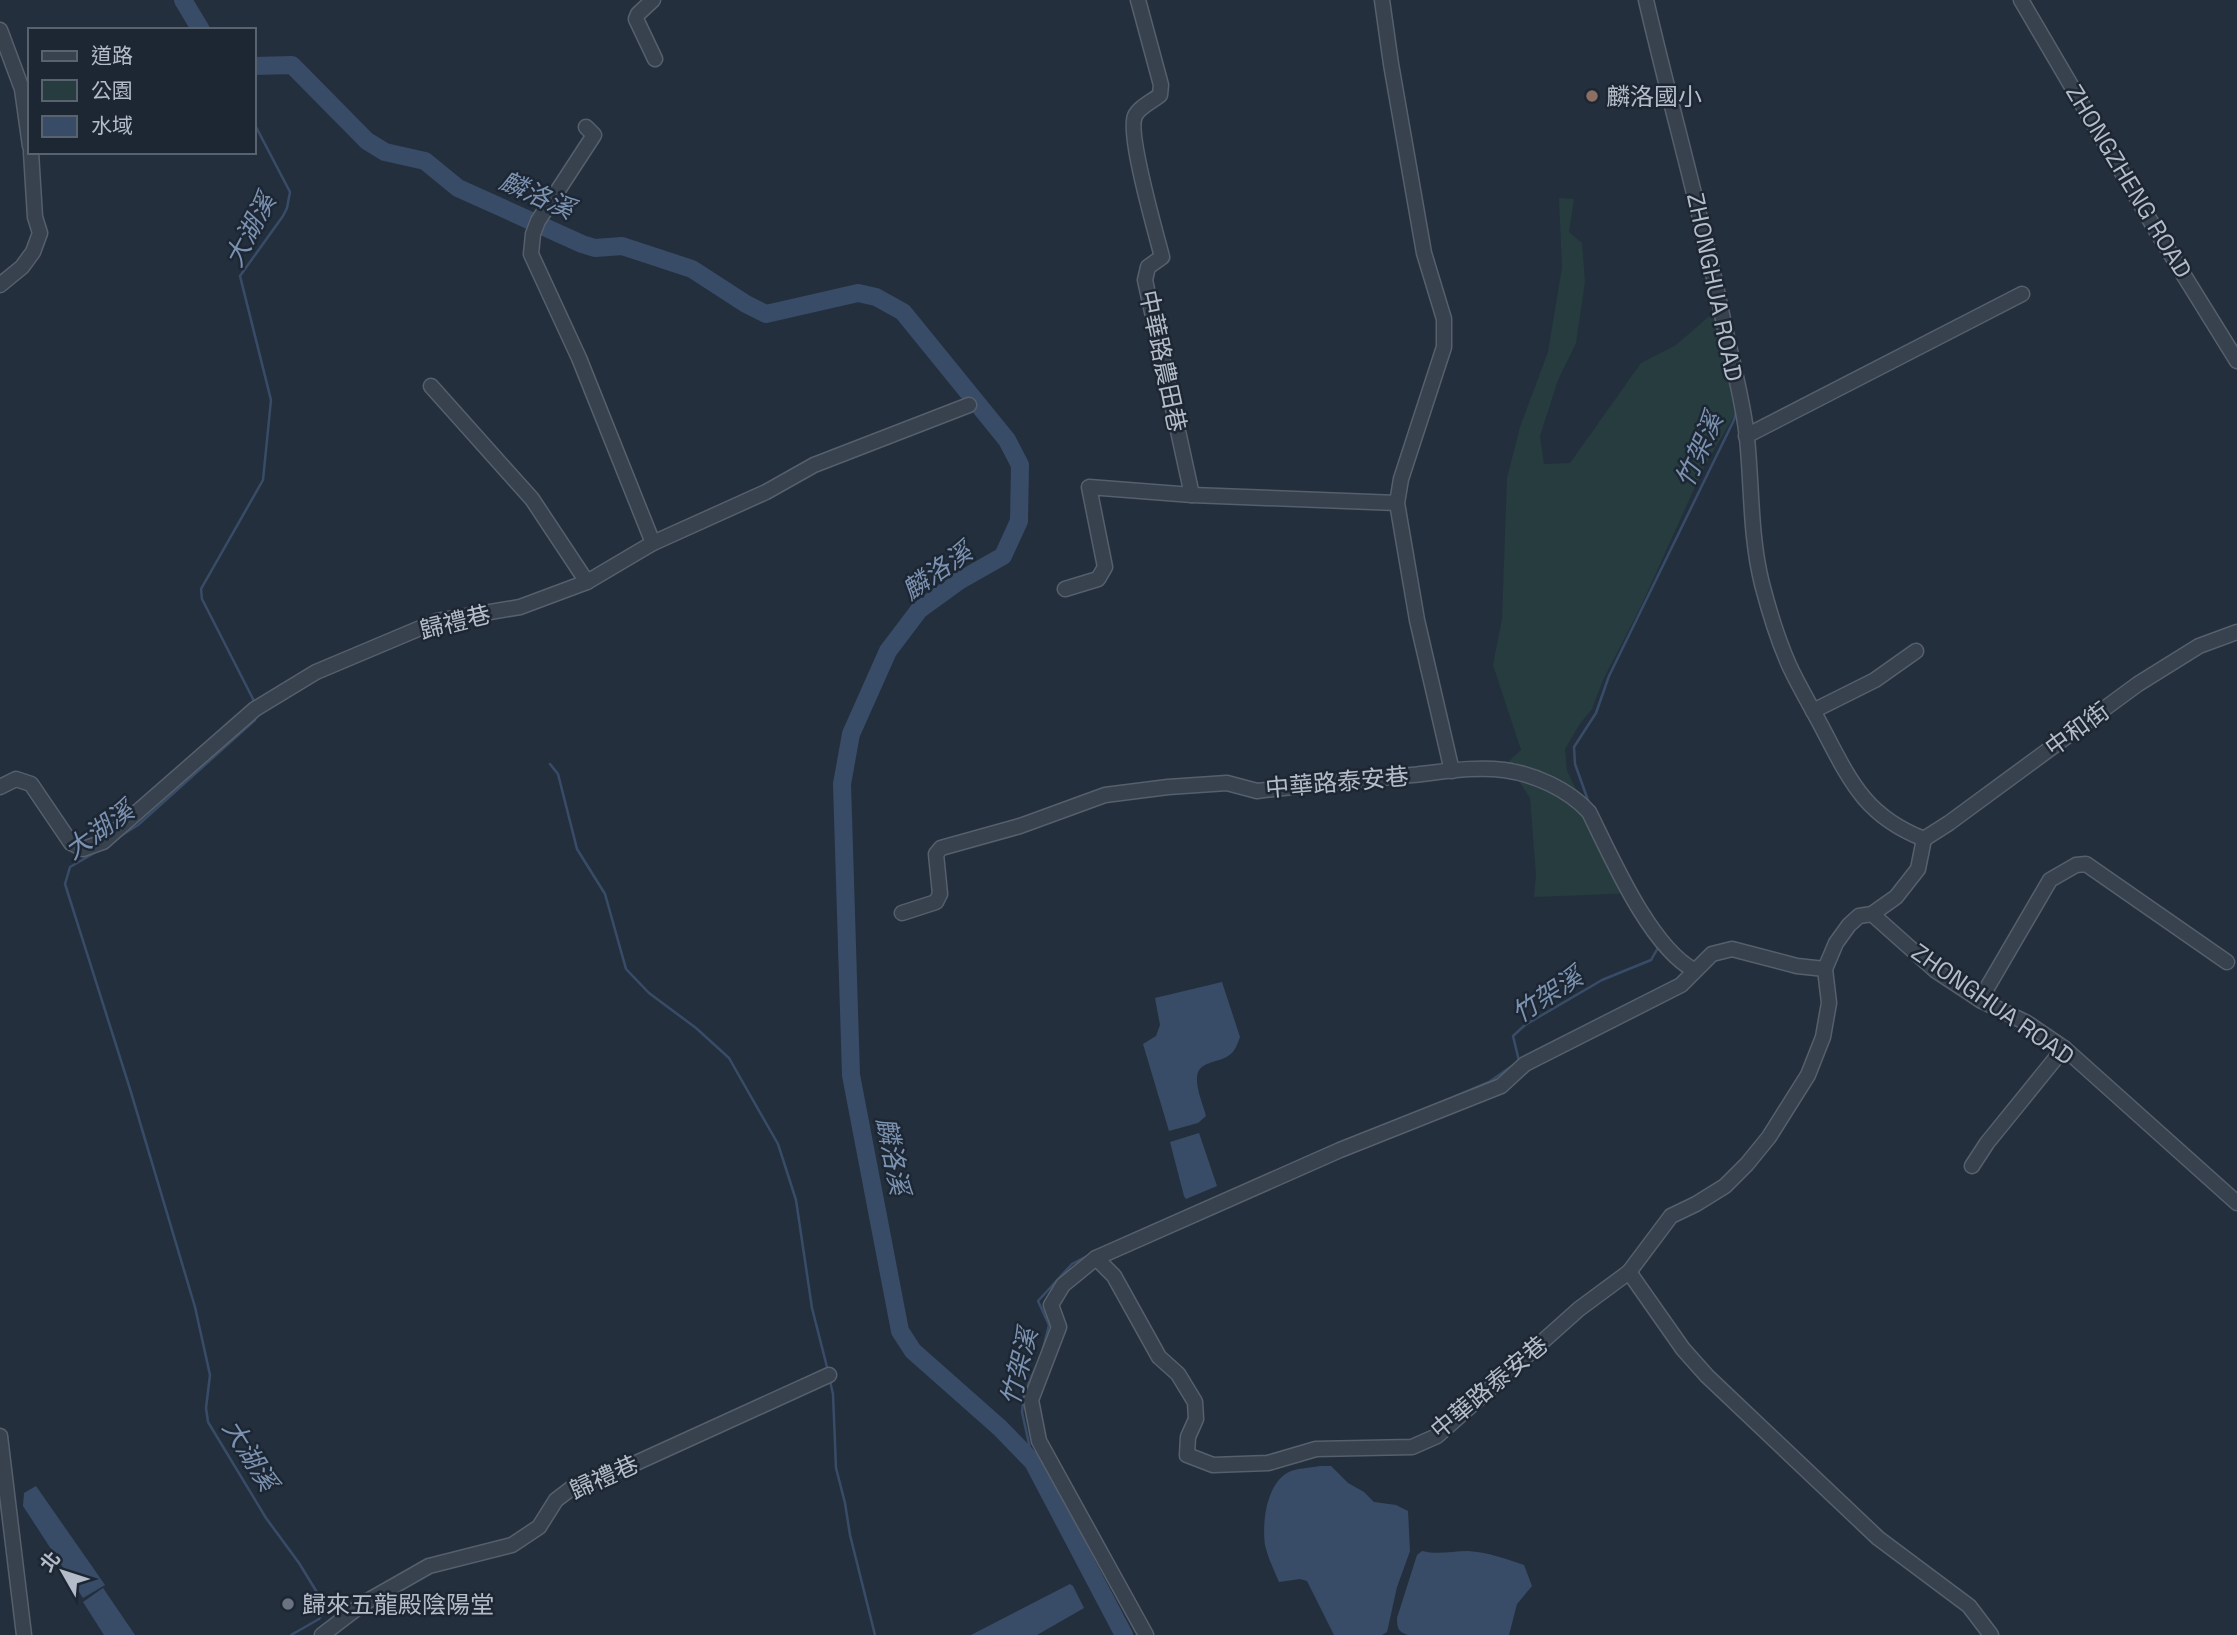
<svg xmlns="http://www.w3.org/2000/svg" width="2237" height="1635" font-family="'Space Grotesk','Noto Sans TC',sans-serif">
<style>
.green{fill:#263c3f}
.water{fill:#394c67}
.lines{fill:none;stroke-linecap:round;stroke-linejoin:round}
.stream{stroke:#394c67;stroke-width:2.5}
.river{stroke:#394c67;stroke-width:18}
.minor-casing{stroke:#565f6c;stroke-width:17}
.minor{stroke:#38414e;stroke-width:14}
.education-dot{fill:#8d6e63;stroke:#1d2633;stroke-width:2.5}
.worship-dot{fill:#6b7280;stroke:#1d2633;stroke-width:2.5}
.labels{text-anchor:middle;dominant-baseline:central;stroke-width:5;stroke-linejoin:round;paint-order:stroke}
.poi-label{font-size:24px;fill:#b4bcc9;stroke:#1d2633;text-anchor:start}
.street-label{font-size:24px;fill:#b4bcc9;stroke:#1d2633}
.water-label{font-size:26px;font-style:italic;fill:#7c92b1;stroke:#1d2633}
</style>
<rect width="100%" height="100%" fill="#242f3e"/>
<polygon class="green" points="1559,198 1574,199 1569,232 1582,243 1585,282 1576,343 1558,380 1540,436 1544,464 1570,463 1641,363 1676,345 1714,312 1738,409 1704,467 1641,606 1603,680 1592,709 1579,725 1565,749 1567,771 1590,818 1636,893 1534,897 1536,875 1530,798 1507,763 1521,750 1493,665 1502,619 1507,478 1520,427 1548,352 1562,268"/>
<g class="water">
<path d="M1222,982L1240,1037C1237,1045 1235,1052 1228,1056C1218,1063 1198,1061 1197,1077C1196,1089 1203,1104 1206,1116L1198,1123L1169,1131L1143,1044L1156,1036L1160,1025L1155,998Z"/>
<polygon points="1199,1133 1217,1186 1186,1199 1184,1196 1170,1142"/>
<path d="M1320,1466H1331L1348,1483L1364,1492L1374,1502L1396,1505L1408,1511L1410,1551L1397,1587L1387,1632L1382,1635H1334L1307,1581L1300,1579L1279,1582C1274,1570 1268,1558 1265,1545C1262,1523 1266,1486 1287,1473C1296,1468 1310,1468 1320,1466Z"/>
<polygon points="36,1486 105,1585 83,1598 23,1506 24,1493"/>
<path d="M1422,1551C1438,1555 1452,1551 1468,1551C1487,1552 1507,1559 1524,1565L1532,1586L1517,1604L1509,1635H1408C1398,1632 1397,1628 1397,1618L1417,1555Z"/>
<polygon points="1070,1584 1073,1586 1084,1608 1037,1635 971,1635"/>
<polygon points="103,1588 135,1635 104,1635 83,1602"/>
</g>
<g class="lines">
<g class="stream">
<polyline points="254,704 253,699 202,599 201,589 263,480 271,400 240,276 283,216 287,208 290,192 254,123"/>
<polyline points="550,764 558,774 577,849 605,894 626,969 649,993 696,1028 729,1058 778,1144 796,1200 812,1308 828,1371"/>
<polyline points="1589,803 1575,764 1574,747 1596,713 1609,676 1734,420 1737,409"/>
<polyline points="119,837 138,825 255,720 255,717"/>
<polyline points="96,852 70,867 65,884 130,1089 195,1307 210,1375 206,1408 208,1422 266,1518 299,1563 326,1607 319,1619 291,1635"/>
<polyline points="1411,1115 1489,1082 1519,1061 1513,1036 1525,1025 1602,980 1651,960 1659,946"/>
<polyline points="1124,1238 1192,1208"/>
<polyline points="1042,1353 1049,1325 1038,1301 1072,1264 1087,1256"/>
<polyline points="830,1381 833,1394 836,1468 845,1503 850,1535 875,1635"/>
<polyline points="1033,1462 1022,1412 1024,1394 1038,1362"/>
</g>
<g class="river">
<polyline points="183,0 201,30"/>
<polyline points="254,66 292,65 367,141 385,152 425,161 458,188 582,244 595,248 622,246 692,269 746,304 766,314 858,293 876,297 903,312 1007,440 1020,465 1019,521 1003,556 959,581 919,610 888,651 851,734 842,784 851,1075 900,1331 913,1351 1000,1428 1033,1462 1124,1635"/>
</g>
<defs>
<g id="minor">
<polyline points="653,0 638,14 636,19 655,59"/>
<path d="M1138,0L1161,85L1160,95C1153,101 1139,107 1135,116C1127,134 1156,233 1162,257L1148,267L1145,280L1192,495"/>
<polyline points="1382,0 1391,64 1424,253 1444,319 1444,347 1401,479 1397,503 1417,620 1452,771"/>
<polyline points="2021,0 2154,227 2237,361"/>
<polyline points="0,30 22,89 30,146"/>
<polyline points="586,127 594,135 538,221 533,234 531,254 579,358 653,543"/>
<polyline points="0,285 22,267 33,252 40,233 35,217 31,152"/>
<polyline points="431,386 532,499 587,582"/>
<polyline points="1746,436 2022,294"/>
<polyline points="1065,589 1098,579 1105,567 1089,487 1192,495 1397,503"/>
<polyline points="1813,711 1875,680 1916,651"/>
<polyline points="0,787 16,779 31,784 71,843 83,849 103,842 255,709 316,672 437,621 520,607 587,582 653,543 766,492 814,465 969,405"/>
<polyline points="1924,839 1949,823 2138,684 2199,646 2237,632"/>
<path d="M902,913L936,902L940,894L936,854L941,848L1020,826L1105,795L1168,787L1227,783L1257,791C1309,785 1361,780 1412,775C1442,772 1474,766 1504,770C1534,774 1568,789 1589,812C1611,856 1650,947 1694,970"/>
<polyline points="1872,914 1936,971 1980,1000 2027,1023 2064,1048 2237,1203"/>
<polyline points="1980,1000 2050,880 2076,865 2086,864 2227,962"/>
<polyline points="1972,1166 1987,1143 2064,1048"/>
<polyline points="1096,1258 1114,1276 1159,1357 1178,1374 1195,1402 1196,1419 1188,1437 1187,1455 1213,1465 1268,1463 1316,1449 1412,1447 1437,1436 1579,1309 1629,1272 1683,1349 1707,1376 1878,1538 1969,1606 1991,1635"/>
<polyline points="1629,1272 1671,1216 1696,1204 1725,1186 1747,1164 1769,1137 1808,1075 1823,1037 1829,1003 1825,969"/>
<polyline points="0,1436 24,1635"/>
<polyline points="322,1635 364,1603 429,1566 512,1545 539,1527 556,1500 573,1487 636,1463 829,1375"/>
<path d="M1146,1635L1039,1441L1031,1400L1059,1327L1051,1305L1063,1285L1096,1258L1340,1150L1501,1086L1525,1064L1681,985L1712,954L1732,949L1797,966L1825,969L1836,943L1849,925L1859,916L1872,914L1896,897L1918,869L1924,839C1868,817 1852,785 1826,735C1814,711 1800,689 1789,665C1778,640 1769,611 1762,584C1750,536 1752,487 1747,438C1743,400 1732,361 1724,324C1702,215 1671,108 1646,0"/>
</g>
</defs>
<use href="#minor" class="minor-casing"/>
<use href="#minor" class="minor"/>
</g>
<circle class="education-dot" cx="1592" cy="96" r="7"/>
<circle class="worship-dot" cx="288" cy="1604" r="7"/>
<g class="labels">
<g class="poi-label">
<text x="1606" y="96">麟洛國小</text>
<text x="302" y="1604">歸來五龍殿陰陽堂</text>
</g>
<g class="street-label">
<text transform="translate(2129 181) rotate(59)">ZHONGZHENG ROAD</text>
<text transform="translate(1715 287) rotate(78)">ZHONGHUA ROAD</text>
<text transform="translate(1163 361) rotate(78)">中華路農田巷</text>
<text transform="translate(455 622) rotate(-14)">歸禮巷</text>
<text transform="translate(2077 729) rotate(-36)">中和街</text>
<text transform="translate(1337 782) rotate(-5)">中華路泰安巷</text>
<text transform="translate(1993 1004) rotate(35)">ZHONGHUA ROAD</text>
<text transform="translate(1489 1387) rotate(-40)">中華路泰安巷</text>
<text transform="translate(604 1477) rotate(-24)">歸禮巷</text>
</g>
<g class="water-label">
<text transform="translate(537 195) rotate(24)">麟洛溪</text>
<text transform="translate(250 230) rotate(-62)">大湖溪</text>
<text transform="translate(1699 450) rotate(-66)">竹架溪</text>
<text transform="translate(937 571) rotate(-35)">麟洛溪</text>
<text transform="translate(99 830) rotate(-36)">大湖溪</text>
<text transform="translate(1547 995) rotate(-33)">竹架溪</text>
<text transform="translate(893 1156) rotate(79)">麟洛溪</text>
<text transform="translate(1019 1367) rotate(-76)">竹架溪</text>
<text transform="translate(250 1455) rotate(58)">大湖溪</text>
</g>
</g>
<rect x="28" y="28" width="228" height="126" fill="#1d2633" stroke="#59626f" stroke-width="2"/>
<rect x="42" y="51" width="35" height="10" fill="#38414e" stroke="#59626f" stroke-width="2"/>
<text x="91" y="63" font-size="21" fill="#b4bcc9">道路</text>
<rect x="42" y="80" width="35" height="21" fill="#263c3f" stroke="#59626f" stroke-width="2"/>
<text x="91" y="98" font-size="21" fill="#b4bcc9">公園</text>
<rect x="42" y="116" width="35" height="21" fill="#394c67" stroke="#59626f" stroke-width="2"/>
<text x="91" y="133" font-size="21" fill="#b4bcc9">水域</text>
<g transform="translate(63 1572) rotate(309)" stroke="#1d2633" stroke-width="5" paint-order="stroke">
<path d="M0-5L12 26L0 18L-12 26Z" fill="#b4bcc9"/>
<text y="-10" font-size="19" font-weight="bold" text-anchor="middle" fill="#b4bcc9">北</text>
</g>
</svg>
